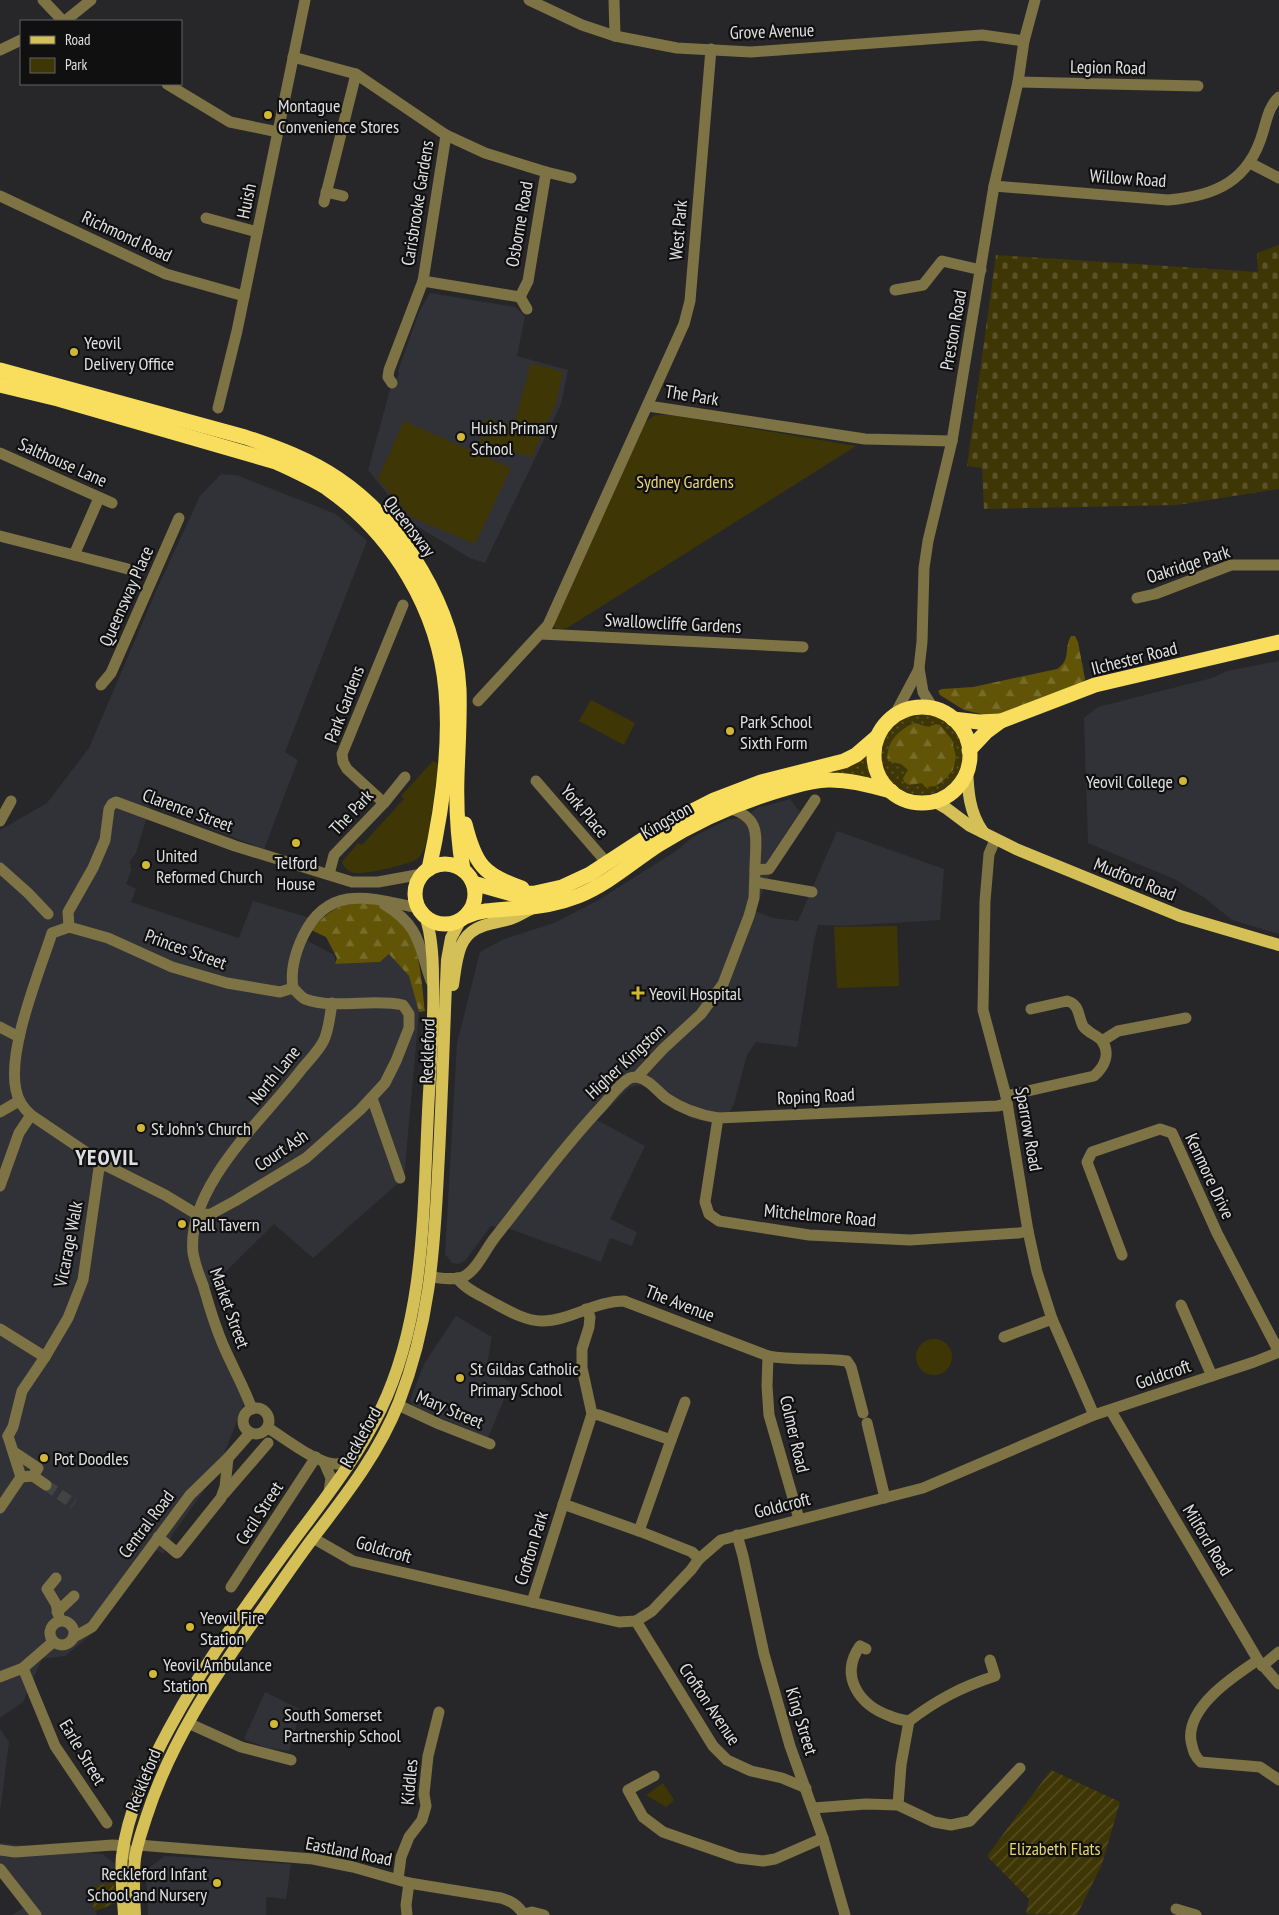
<svg xmlns="http://www.w3.org/2000/svg" width="1279" height="1915" font-family="'PT Sans Narrow',sans-serif">
<style>
.built{fill:#313138}
.grass{fill:url(#grass-dots)}
.forest{fill:url(#forest-firs)}
.cemetery{fill:url(#cemetery-stones)}
.park{fill:#3f3605}
.garden{fill:url(#garden-furrows)}
.lines{fill:none;stroke-linecap:round;stroke-linejoin:round}
.minor-tunnel{stroke:#434346;stroke-width:11;stroke-dasharray:11 5.5;stroke-linecap:butt}
.minor{stroke:#7d7344;stroke-width:11}
.major{stroke:#d5c057;stroke-width:12}
.highway{stroke:#f8de5c;stroke-width:15}
.poi-dot{fill:#d0b736;stroke:#101011;stroke-width:2}
.labels{text-anchor:middle;dominant-baseline:central;stroke-width:4.5;stroke-linejoin:round;paint-order:stroke}
.street-label{font-size:18px;fill:#e0e0e2;stroke:#101011}
.poi-label{font-size:18px;fill:#e0e0e2;stroke:#101011;text-anchor:start}
.park-label{font-size:18px;fill:#e7d373;stroke:#101011}
.district-label{font-size:22px;font-weight:bold;letter-spacing:1px;fill:#dedee2;stroke:#101011}
</style>
<defs>
<pattern id="grass-dots" width="8" height="8" patternUnits="userSpaceOnUse" patternTransform="scale(1.25)"><rect width="8" height="8" fill="#3f3605"/><path d="M2 2h.1M6 6h.1" fill="none" stroke="#5a5329" stroke-width="1.8" stroke-linecap="round"/></pattern>
<pattern id="forest-firs" width="22" height="20" patternUnits="userSpaceOnUse" patternTransform="scale(1.25)"><rect width="22" height="20" fill="#615406"/><path d="M5 1l3.5 6h-7zM16 11l3.5 6h-7z" fill="#776c2a"/></pattern>
<pattern id="cemetery-stones" width="16" height="16" patternUnits="userSpaceOnUse" patternTransform="scale(1.25)"><rect width="16" height="16" fill="#3f3605"/><path d="M2 7V4a2 2 0 0 1 4 0v3zM10 15v-3a2 2 0 0 1 4 0v3z" fill="#5a5329"/></pattern>
<pattern id="garden-furrows" width="10" height="10" patternUnits="userSpaceOnUse" patternTransform="scale(1.25)"><rect width="10" height="10" fill="#3f3605"/><path d="M-1 1l2-2M0 10L10 0M9 11l2-2" fill="none" stroke="#5a5329"/></pattern>
</defs>
<rect width="100%" height="100%" fill="#27272a"/>
<g class="built">
<polygon points="430,293 515,307 525,316 517,356 568,370 561,404 485,563 470,558 410,522 368,470 390,390 399,374 398,371 419,312"/>
<polygon points="221,474 236,475 336,514 367,541 285,752 298,760 264,849 150,806 136,853 129,863 131,864 130,868 132,869 126,884 136,889 131,902 239,938 253,901 313,919 308,941 334,955 336,964 380,962 389,954 409,976 419,1012 404,1178 313,1258 274,1224 200,1297 244,1403 216,1474 172,1535 163,1554 155,1549 92,1634 65,1656 42,1659 23,1702 0,1718 0,830 47,803 89,748 156,591 200,496"/>
<polygon points="1279,661 1279,934 1232,920 1205,898 1174,879 1088,843 1084,718 1098,707 1212,678 1227,671"/>
<polygon points="790,799 800,812 766,863 772,868 755,911 773,918 798,921 837,831 944,869 940,920 843,926 818,925 814,941 797,1047 756,1042 747,1055 734,1104 723,1124 693,1119 658,1099 644,1086 638,1085 629,1088 597,1120 645,1146 610,1219 637,1232 632,1246 610,1238 601,1262 510,1229 491,1226 465,1261 458,1264 452,1263 445,1254 457,1043 480,952 504,939 554,923 597,901 676,851 693,837 729,819 744,818 757,808"/>
<polygon points="456,1316 492,1337 486,1370 511,1382 488,1438 413,1406 410,1400 424,1364"/>
<polygon points="265,1692 301,1710 289,1751 268,1748 244,1739"/>
<polygon points="0,1729 9,1742 0,1812"/>
<polygon points="0,1843 102,1854 115,1864 114,1882 86,1888 97,1915 12,1915 23,1908 0,1874"/>
<polygon points="165,1856 291,1864 286,1899 266,1897 266,1915 148,1915 146,1870"/>
</g>
<g class="grass">
<circle cx="922" cy="754" r="41"/>
<polygon points="865,755 867,756 871,779 836,774 836,770"/>
</g>
<g class="forest">
<path d="M1071,636H1075L1078,642L1085,679L1083,683L1001,714L985,715L964,710L940,695L938,691L942,689L973,687L1057,669C1072,659 1063,650 1071,636Z"/>
<path d="M915,723L928,727L936,724L940,725L952,740L956,757L953,770L945,779L936,786L925,787L922,783L909,785L904,782L903,778L908,770L901,764L888,761C885,743 899,729 915,723Z"/>
<path d="M350,903C360,903 371,903 381,906C420,921 421,976 425,1011L419,1012L409,976L389,954L380,962L335,964L337,958L326,937L311,930C323,917 333,908 350,903Z"/>
</g>
<polygon class="cemetery" points="1279,245 1279,489 1177,505 984,509 982,468 967,466 996,255 1258,272 1257,253"/>
<g class="park">
<polygon points="531,363 563,372 556,403 532,457 480,444 486,418 514,425"/>
<polygon points="655,415 671,415 856,446 567,628 557,630 553,625 644,423"/>
<polygon points="404,421 511,468 475,544 411,517 378,479"/>
<polygon points="591,700 635,723 624,745 579,721"/>
<path d="M433,761L439,764L428,838C425,846 424,853 417,859C408,865 367,874 356,873C349,873 344,868 342,862L358,843L362,845L404,799L401,796Z"/>
<polygon points="897,926 899,986 837,988 834,927"/>
<circle cx="934" cy="1357" r="18"/>
<polygon points="663,1783 674,1800 666,1807 646,1795"/>
</g>
<g class="garden">
<polygon points="1051,1770 1120,1802 1102,1864 1077,1915 1026,1914 1029,1899 987,1856"/>
<polygon points="114,1882 116,1903 95,1911 86,1888"/>
</g>
<g class="lines">
<polyline class="minor-tunnel" points="46,1485 74,1504"/>
<g class="minor">
<polyline points="43,0 63,21"/>
<polyline points="529,0 582,25 615,36 677,48 751,52 982,35 1024,41"/>
<polyline points="614,0 615,36"/>
<polyline points="65,21 91,0"/>
<polyline points="0,50 21,40"/>
<polyline points="293,57 356,74 446,135 485,153 546,172 571,178"/>
<polyline points="1018,82 1198,86"/>
<polyline points="167,84 230,122 278,132"/>
<polyline points="1250,163 1279,178"/>
<path d="M994,186L1168,200C1216,196 1249,181 1263,132C1267,119 1269,106 1279,97"/>
<polyline points="326,192 343,196"/>
<polyline points="0,196 166,274 244,296"/>
<polyline points="324,202 356,74"/>
<polyline points="206,218 257,232"/>
<polyline points="423,281 520,297"/>
<polyline points="895,290 923,285 942,261 981,270"/>
<polyline points="520,297 528,281 546,172"/>
<polyline points="520,297 527,309"/>
<polyline points="392,383 388,377 389,370 423,281 446,135"/>
<polyline points="648,406 865,439 952,441"/>
<polyline points="218,408 237,331 305,0"/>
<polyline points="0,453 112,503"/>
<polyline points="0,536 74,555 99,498"/>
<polyline points="74,555 128,569"/>
<polyline points="1137,598 1155,594 1231,565 1279,565"/>
<polyline points="541,634 803,647"/>
<polyline points="101,685 111,673 179,518"/>
<polyline points="478,701 548,625 684,324 690,301 711,49"/>
<polyline points="933,708 923,692 919,668 922,642 924,568 928,541 952,441 994,186 1018,82 1024,41 1035,0"/>
<polyline points="894,716 919,669"/>
<polyline points="536,781 607,863"/>
<polyline points="384,803 347,769 343,762 342,754 403,605"/>
<path d="M727,808C764,817 755,839 755,870"/>
<polyline points="0,821 11,801"/>
<polyline points="995,840 989,854 985,901 983,1010 1006,1096 1028,1231 1037,1272 1052,1319 1094,1415"/>
<polyline points="0,868 28,893 48,914"/>
<polyline points="329,874 334,855 384,803 405,777"/>
<polyline points="755,882 812,892"/>
<path d="M384,904C421,927 418,944 431,981"/>
<polyline points="69,927 68,912 93,868 105,840 109,809 112,804 116,802 235,846 352,882 378,882 422,874"/>
<path d="M69,927L52,933C39,973 7,1050 16,1090C18,1101 23,1108 31,1115L105,1165L165,1195L198,1215"/>
<polyline points="69,927 108,938 172,967 227,983 280,992 293,988"/>
<path d="M293,988C290,970 295,953 303,936C329,883 371,898 418,908"/>
<polyline points="0,1027 19,1037"/>
<polyline points="1102,1041 1118,1031 1186,1018"/>
<path d="M637,1077C650,1080 657,1091 666,1098C682,1109 700,1115 718,1118L997,1106L1007,1104"/>
<path d="M1006,1096L1094,1076C1104,1067 1111,1054 1102,1041C1097,1035 1088,1033 1083,1026C1078,1017 1080,1004 1067,1001L1031,1009"/>
<polyline points="372,1098 400,1178"/>
<polyline points="0,1112 19,1101"/>
<polyline points="718,1118 705,1202 709,1214 719,1221 809,1235 910,1240 1019,1233 1028,1231"/>
<polyline points="0,1186 19,1133 31,1115"/>
<path d="M198,1215L211,1214L235,1201L306,1158L360,1110L385,1083L396,1061L409,1028V1014L403,1005C371,998 336,1010 305,999C301,997 297,992 293,988"/>
<polyline points="1122,1255 1087,1162 1092,1152 1160,1129 1172,1133 1217,1233 1279,1352"/>
<path d="M431,1277C442,1278 455,1281 465,1276C477,1269 485,1251 493,1240C529,1194 564,1147 603,1105C611,1096 620,1083 630,1078C632,1077 635,1077 637,1077L663,1049L701,1014L723,984L749,916L754,898L755,870L769,869L815,800"/>
<path d="M457,1278C465,1289 480,1295 492,1302C507,1310 525,1321 542,1321C570,1321 595,1301 624,1301L768,1356C794,1361 821,1357 847,1361L851,1367L863,1413"/>
<polyline points="1181,1305 1212,1376"/>
<polyline points="0,1329 45,1357"/>
<polyline points="1004,1337 1052,1319"/>
<polyline points="768,1356 767,1386 769,1415 799,1519"/>
<polyline points="398,1405 439,1424 490,1444"/>
<circle cx="256" cy="1421" r="13"/>
<path d="M252,1409C244,1387 233,1368 224,1347C215,1327 209,1306 203,1285C199,1275 195,1264 193,1253C186,1186 264,1119 301,1070C308,1061 319,1051 324,1040C329,1029 330,1015 332,1003"/>
<polyline points="1111,1411 1258,1660 1279,1684"/>
<polyline points="592,1414 599,1415 671,1440 685,1402"/>
<polyline points="867,1423 885,1498"/>
<path d="M268,1428C285,1438 318,1465 337,1464C344,1463 349,1459 354,1455"/>
<polyline points="8,1436 13,1427 22,1391 45,1357 68,1318 83,1280 99,1168 105,1165"/>
<polyline points="671,1440 639,1531 692,1552 699,1559"/>
<polyline points="14,1452 38,1468 33,1476 21,1477"/>
<polyline points="324,1462 331,1478 329,1492"/>
<polyline points="33,1476 46,1485"/>
<polyline points="224,1494 268,1443"/>
<polyline points="563,1504 639,1531"/>
<polyline points="0,1508 21,1477 8,1436"/>
<polyline points="737,1535 743,1556 764,1654 790,1746 823,1838 845,1915"/>
<polyline points="158,1537 177,1553 221,1498 225,1487 228,1458"/>
<polyline points="313,1538 353,1561 619,1622 636,1621 652,1611 691,1570 699,1559 721,1540 923,1488 1094,1415 1254,1362 1279,1352"/>
<polyline points="56,1578 47,1589 56,1604 60,1621"/>
<polyline points="231,1587 316,1457"/>
<polyline points="532,1602 592,1414 582,1368 582,1349 589,1327 590,1317 586,1309"/>
<polyline points="57,1612 74,1596"/>
<circle cx="62" cy="1633" r="12"/>
<polyline points="636,1621 713,1746 727,1760 751,1771 782,1778 806,1788"/>
<polyline points="74,1637 92,1627 190,1495 228,1458 250,1433"/>
<path d="M866,1649L860,1646C839,1676 859,1705 890,1716C896,1719 902,1720 909,1721"/>
<path d="M1258,1660C1234,1676 1186,1707 1191,1741C1193,1750 1194,1756 1201,1762L1260,1767L1279,1780"/>
<polyline points="1262,1666 1279,1652"/>
<polyline points="23,1668 55,1746 107,1823"/>
<polyline points="0,1677 23,1668 53,1642"/>
<polyline points="188,1723 241,1747 291,1760"/>
<polyline points="654,1776 628,1790 643,1817 663,1832 738,1858 763,1861 775,1859 823,1838"/>
<path d="M898,1805L901,1765L909,1721C937,1700 961,1687 995,1676L990,1660"/>
<polyline points="813,1808 866,1804 898,1805 934,1822 951,1825 970,1821 1020,1768"/>
<path d="M138,1845L313,1859L353,1867L409,1883L501,1898C511,1901 518,1905 524,1915"/>
<polyline points="0,1850 15,1852 113,1845 124,1846 135,1859"/>
<polyline points="0,1869 36,1915"/>
<polyline points="398,1879 401,1857 409,1837 422,1820 426,1806 424,1794 428,1756 439,1712"/>
<polyline points="1176,1909 1196,1915"/>
<polyline points="524,1914 532,1912 544,1915"/>
<polyline points="407,1915 406,1905 409,1883"/>
</g>
<g class="major">
<path d="M967,768C968,791 969,812 983,832"/>
<polyline points="934,801 946,808 970,826 1016,849 1180,916 1279,945"/>
<path d="M453,985C455,972 456,958 461,946C470,924 490,925 510,919C517,917 524,912 531,909"/>
<path d="M124,1915C123,1896 120,1875 122,1856C128,1811 148,1768 169,1729C205,1662 249,1601 294,1540C326,1497 357,1458 381,1409C425,1317 423,1213 428,1112C430,1067 435,1022 433,977C433,957 432,938 426,918"/>
<path d="M135,1915C134,1897 133,1876 135,1858C137,1844 142,1831 146,1818C170,1743 214,1677 259,1614C277,1589 294,1563 313,1538C346,1495 379,1453 399,1402C429,1325 434,1255 438,1173C442,1102 444,1031 447,960L451,938L460,921"/>
</g>
<g class="highway">
<path d="M0,370L245,437C278,448 310,460 338,479C403,523 455,609 459,689C460,718 458,747 457,776C456,808 458,839 463,870"/>
<path d="M0,385L58,399L276,462C293,470 311,478 327,488C393,534 439,610 446,691C451,747 441,815 429,869"/>
<circle cx="922" cy="755" r="48"/>
<polyline points="953,719 979,722 1001,721"/>
<polyline points="969,750 986,732 1001,721 1095,685 1279,642"/>
<path d="M465,824C475,864 483,875 522,888"/>
<circle cx="445" cy="894" r="30"/>
<polyline points="473,883 512,894 535,893 562,887 590,874 665,825 714,800 761,782 844,761 856,755 878,736"/>
<path d="M467,916C484,909 500,910 519,908C539,907 560,903 578,896C608,884 632,862 658,845C699,819 741,801 787,788C801,784 816,779 831,780C852,780 871,786 891,791"/>
</g>
</g>
<g class="poi-dot">
<circle cx="268" cy="115" r="5"/>
<circle cx="74" cy="352" r="5"/>
<circle cx="461" cy="437" r="5"/>
<circle cx="730" cy="731" r="5"/>
<circle cx="1183" cy="781" r="5"/>
<circle cx="296" cy="843" r="5"/>
<circle cx="146" cy="865" r="5"/>
<path d="M635.5 985.5h5v5h5v5h-5v5h-5v-5h-5v-5h5z"/>
<circle cx="141" cy="1128" r="5"/>
<circle cx="182" cy="1224" r="5"/>
<circle cx="460" cy="1378" r="5"/>
<circle cx="44" cy="1458" r="5"/>
<circle cx="190" cy="1627" r="5"/>
<circle cx="153" cy="1674" r="5"/>
<circle cx="274" cy="1724" r="5"/>
<circle cx="217" cy="1883" r="5"/>
</g>
<g class="labels">
<g class="street-label">
<text transform="translate(772 31) rotate(-2)">Grove Avenue</text>
<text transform="translate(1108 67) rotate(1)">Legion Road</text>
<text transform="translate(1128 178) rotate(4)">Willow Road</text>
<text transform="translate(246 201) rotate(-78)">Huish</text>
<text transform="translate(417 203) rotate(-81)">Carisbrooke Gardens</text>
<text transform="translate(519 224) rotate(-80)">Osborne Road</text>
<text transform="translate(678 230) rotate(-85)">West Park</text>
<text transform="translate(127 236) rotate(25)">Richmond Road</text>
<text transform="translate(953 330) rotate(-80)">Preston Road</text>
<text transform="translate(692 395) rotate(9)">The Park</text>
<text transform="translate(63 462) rotate(24)">Salthouse Lane</text>
<text transform="translate(410 526) rotate(52)">Queensway</text>
<text transform="translate(1188 564) rotate(-18)">Oakridge Park</text>
<text transform="translate(126 596) rotate(-66)">Queensway Place</text>
<text transform="translate(673 623) rotate(3)">Swallowcliffe Gardens</text>
<text transform="translate(1134 658) rotate(-14)">Ilchester Road</text>
<text transform="translate(344 704) rotate(-69)">Park Gardens</text>
<text transform="translate(188 810) rotate(20)">Clarence Street</text>
<text transform="translate(585 811) rotate(50)">York Place</text>
<text transform="translate(351 812) rotate(-47)">The Park</text>
<text transform="translate(666 820) rotate(-30)">Kingston</text>
<text transform="translate(1135 879) rotate(22)">Mudford Road</text>
<text transform="translate(186 949) rotate(20)">Princes Street</text>
<text transform="translate(427 1051) rotate(-88)">Reckleford</text>
<text transform="translate(625 1061) rotate(-43)">Higher Kingston</text>
<text transform="translate(274 1075) rotate(-51)">North Lane</text>
<text transform="translate(816 1096) rotate(-3)">Roping Road</text>
<text transform="translate(1029 1129) rotate(80)">Sparrow Road</text>
<text transform="translate(281 1150) rotate(-34)">Court Ash</text>
<text transform="translate(1210 1176) rotate(65)">Kenmore Drive</text>
<text transform="translate(820 1215) rotate(5)">Mitchelmore Road</text>
<text transform="translate(68 1244) rotate(-79)">Vicarage Walk</text>
<text transform="translate(680 1303) rotate(21)">The Avenue</text>
<text transform="translate(230 1308) rotate(70)">Market Street</text>
<text transform="translate(1163 1374) rotate(-19)">Goldcroft</text>
<text transform="translate(450 1409) rotate(23)">Mary Street</text>
<text transform="translate(795 1434) rotate(77)">Colmer Road</text>
<text transform="translate(360 1437) rotate(-61)">Reckleford</text>
<text transform="translate(782 1505) rotate(-14)">Goldcroft</text>
<text transform="translate(259 1513) rotate(-57)">Cecil Street</text>
<text transform="translate(146 1524) rotate(-53)">Central Road</text>
<text transform="translate(1208 1540) rotate(59)">Milford Road</text>
<text transform="translate(531 1548) rotate(-73)">Crofton Park</text>
<text transform="translate(384 1549) rotate(16)">Goldcroft</text>
<text transform="translate(710 1704) rotate(56)">Crofton Avenue</text>
<text transform="translate(802 1721) rotate(73)">King Street</text>
<text transform="translate(83 1752) rotate(59)">Earle Street</text>
<text transform="translate(143 1780) rotate(-68)">Reckleford</text>
<text transform="translate(409 1782) rotate(-85)">Kiddles</text>
<text transform="translate(349 1851) rotate(11)">Eastland Road</text>
</g>
<g class="poi-label">
<text x="278" y="105">Montague<tspan x="278" dy="21">Convenience Stores</tspan></text>
<text x="84" y="342">Yeovil<tspan x="84" dy="21">Delivery Office</tspan></text>
<text x="471" y="427">Huish Primary<tspan x="471" dy="21">School</tspan></text>
<text x="740" y="721">Park School<tspan x="740" dy="21">Sixth Form</tspan></text>
<text x="1173" y="781" text-anchor="end">Yeovil College</text>
<text x="156" y="855">United<tspan x="156" dy="21">Reformed Church</tspan></text>
<text x="296" y="862" text-anchor="middle">Telford<tspan x="296" dy="21">House</tspan></text>
<text x="649" y="993">Yeovil Hospital</text>
<text x="151" y="1128">St John's Church</text>
<text x="192" y="1224">Pall Tavern</text>
<text x="470" y="1368">St Gildas Catholic<tspan x="470" dy="21">Primary School</tspan></text>
<text x="54" y="1458">Pot Doodles</text>
<text x="200" y="1617">Yeovil Fire<tspan x="200" dy="21">Station</tspan></text>
<text x="163" y="1664">Yeovil Ambulance<tspan x="163" dy="21">Station</tspan></text>
<text x="284" y="1714">South Somerset<tspan x="284" dy="21">Partnership School</tspan></text>
<text x="207" y="1873" text-anchor="end">Reckleford Infant<tspan x="207" dy="21">School and Nursery</tspan></text>
</g>
<g class="park-label">
<text x="685" y="481">Sydney Gardens</text>
<text x="1055" y="1848">Elizabeth Flats</text>
</g>
<g class="district-label">
<text x="107" y="1157">YEOVIL</text>
</g>
</g>
<rect x="20" y="20" width="162" height="65" fill="#101011" stroke="#636365"/>
<rect x="30" y="36" width="25" height="8" fill="#d5c057" stroke="#636365"/>
<text x="65" y="45" font-size="15" fill="#e0e0e2">Road</text>
<rect x="30" y="58" width="25" height="15" fill="#3f3605" stroke="#636365"/>
<text x="65" y="70" font-size="15" fill="#e0e0e2">Park</text>
</svg>
